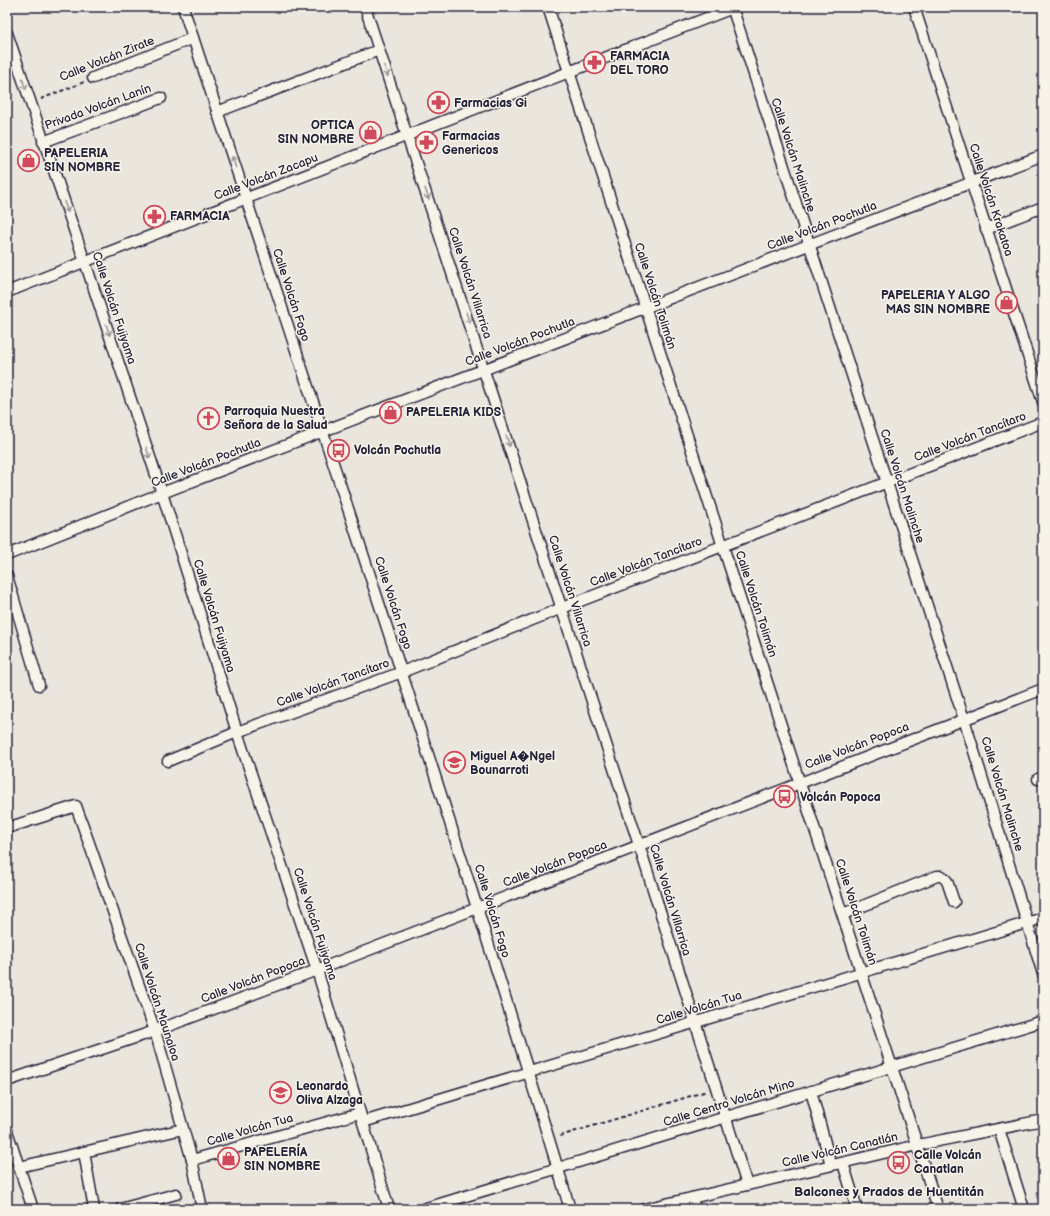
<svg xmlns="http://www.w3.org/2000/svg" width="1050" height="1216" font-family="'Balsamiq Sans',sans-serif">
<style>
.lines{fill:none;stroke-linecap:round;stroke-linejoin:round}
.street-casing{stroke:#22223b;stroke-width:13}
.path{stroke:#22223b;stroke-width:2;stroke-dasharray:4 3;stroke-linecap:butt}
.street{stroke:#f7f3e8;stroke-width:10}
.oneway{stroke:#97959a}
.labels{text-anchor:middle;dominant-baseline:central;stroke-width:3;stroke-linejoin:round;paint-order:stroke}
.poi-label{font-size:12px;font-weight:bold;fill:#22223b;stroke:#f7f3e8;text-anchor:start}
.street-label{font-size:12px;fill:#22223b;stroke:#f7f3e8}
.neighbourhood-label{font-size:13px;font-weight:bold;fill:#22223b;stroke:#f7f3e8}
</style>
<rect width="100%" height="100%" fill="#eae6de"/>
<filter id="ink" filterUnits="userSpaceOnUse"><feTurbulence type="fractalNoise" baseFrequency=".025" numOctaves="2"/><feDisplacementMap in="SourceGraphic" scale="8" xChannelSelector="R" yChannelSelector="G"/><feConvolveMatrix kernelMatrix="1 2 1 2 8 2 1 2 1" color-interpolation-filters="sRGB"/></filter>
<g filter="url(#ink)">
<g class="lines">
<defs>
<g id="street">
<path d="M183,7C314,407 449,806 570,1209"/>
<polyline points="365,7 639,845 747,1185"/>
<polyline points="548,7 938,1209"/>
<polyline points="732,7 964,719 1043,974"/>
<polyline points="914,7 1043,402"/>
<polyline points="7,33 85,262 162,493 237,732 317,970 389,1209"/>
<polyline points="93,78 193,38"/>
<polyline points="217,112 379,50"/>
<polyline points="43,142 161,98"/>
<polyline points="986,229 1043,207"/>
<polyline points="7,292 735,7"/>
<polyline points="7,555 162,493 1043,155"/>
<polyline points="7,576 39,685"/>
<polyline points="168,761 237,732 402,672 562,608 1043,422"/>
<polyline points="1038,779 1043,777"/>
<polyline points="7,828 76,806 155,1031 192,1160 202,1209"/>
<polyline points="843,914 937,876 942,876 947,881 954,902"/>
<polyline points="7,1081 155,1031 317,970 1043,689"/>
<polyline points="811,1091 831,1165"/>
<polyline points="363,1122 1043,918"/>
<polyline points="999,1129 1024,1209"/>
<polyline points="7,1131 33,1209"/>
<polyline points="84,1152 94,1209"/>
<polyline points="192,1160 360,1113"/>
<polyline points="843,1163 857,1209"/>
<polyline points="19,1167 183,1129"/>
<polyline points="692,1198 695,1209"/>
<polyline points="120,1209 176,1194"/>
<polyline points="423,1209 1043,1021"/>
<polyline points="644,1209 918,1145 1043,1120"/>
</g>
</defs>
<use href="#street" class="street-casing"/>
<g class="path">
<polyline points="41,99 84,82"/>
<polyline points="560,1136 707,1091"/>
</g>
<use href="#street" class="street"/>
</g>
<defs><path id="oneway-shaft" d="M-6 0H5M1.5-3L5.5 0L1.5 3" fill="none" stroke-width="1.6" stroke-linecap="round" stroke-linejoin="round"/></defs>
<g class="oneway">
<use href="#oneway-shaft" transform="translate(386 71) rotate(72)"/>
<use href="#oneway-shaft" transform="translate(24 84) rotate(71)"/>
<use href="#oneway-shaft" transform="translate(234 162) rotate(-108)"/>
<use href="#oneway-shaft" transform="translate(427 194) rotate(72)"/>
<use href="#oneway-shaft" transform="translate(66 207) rotate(71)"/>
<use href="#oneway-shaft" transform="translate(468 318) rotate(72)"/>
<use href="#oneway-shaft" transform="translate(108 330) rotate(72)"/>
<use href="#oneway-shaft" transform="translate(508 441) rotate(72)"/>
<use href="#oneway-shaft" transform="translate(148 453) rotate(72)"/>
</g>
</g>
<defs>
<symbol id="pharmacy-ring" viewBox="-11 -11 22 22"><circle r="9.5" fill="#f7f3e8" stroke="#d1495b" stroke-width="1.5"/><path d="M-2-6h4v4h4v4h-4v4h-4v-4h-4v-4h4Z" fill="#d1495b"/></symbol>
<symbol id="shop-ring" viewBox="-11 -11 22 22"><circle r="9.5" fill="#f7f3e8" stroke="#d1495b" stroke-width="1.5"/><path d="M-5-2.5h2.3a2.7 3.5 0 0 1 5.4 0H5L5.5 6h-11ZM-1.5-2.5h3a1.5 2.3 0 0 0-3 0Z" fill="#d1495b"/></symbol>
<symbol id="church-ring" viewBox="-11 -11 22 22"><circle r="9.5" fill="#f7f3e8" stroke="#d1495b" stroke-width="1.5"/><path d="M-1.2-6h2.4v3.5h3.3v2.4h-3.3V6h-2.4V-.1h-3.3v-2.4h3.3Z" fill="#d1495b"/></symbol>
<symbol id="bus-ring" viewBox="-11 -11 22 22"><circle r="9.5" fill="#f7f3e8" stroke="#d1495b" stroke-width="1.5"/><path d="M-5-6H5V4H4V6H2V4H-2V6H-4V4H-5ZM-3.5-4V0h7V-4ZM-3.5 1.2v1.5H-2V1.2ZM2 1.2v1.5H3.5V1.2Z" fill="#d1495b"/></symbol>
<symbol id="school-ring" viewBox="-11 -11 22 22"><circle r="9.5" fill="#f7f3e8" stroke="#d1495b" stroke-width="1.5"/><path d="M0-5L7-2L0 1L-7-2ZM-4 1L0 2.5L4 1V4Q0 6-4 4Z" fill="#d1495b"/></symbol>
</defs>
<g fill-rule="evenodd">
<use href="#pharmacy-ring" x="582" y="50" width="25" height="25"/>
<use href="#pharmacy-ring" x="426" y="90" width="25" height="25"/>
<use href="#shop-ring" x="358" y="120" width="25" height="25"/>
<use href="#pharmacy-ring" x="414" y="130" width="25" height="25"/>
<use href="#shop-ring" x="16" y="148" width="25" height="25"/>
<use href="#pharmacy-ring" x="142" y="204" width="25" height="25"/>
<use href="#shop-ring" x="994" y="290" width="25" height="25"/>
<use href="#shop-ring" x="378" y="400" width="25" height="25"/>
<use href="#church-ring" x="196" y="406" width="25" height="25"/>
<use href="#bus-ring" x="326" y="438" width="25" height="25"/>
<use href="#school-ring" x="442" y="750" width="25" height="25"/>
<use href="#bus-ring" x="772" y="784" width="25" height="25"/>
<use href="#school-ring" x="268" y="1080" width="25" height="25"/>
<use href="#shop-ring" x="216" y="1146" width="25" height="25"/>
<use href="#bus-ring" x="886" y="1150" width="25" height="25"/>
</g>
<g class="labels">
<g class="poi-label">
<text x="610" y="56">FARMACIA<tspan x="610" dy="14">DEL TORO</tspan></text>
<text x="454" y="103">Farmacias Gi</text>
<text x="354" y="125" text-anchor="end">OPTICA<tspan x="354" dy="14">SIN NOMBRE</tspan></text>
<text x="442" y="136">Farmacias<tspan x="442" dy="14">Genericos</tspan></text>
<text x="44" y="153">PAPELERIA<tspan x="44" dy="14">SIN NOMBRE</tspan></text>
<text x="170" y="216">FARMACIA</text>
<text x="990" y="295" text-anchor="end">PAPELERIA Y ALGO<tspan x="990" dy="14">MAS SIN NOMBRE</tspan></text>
<text x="224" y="411">Parroquia Nuestra<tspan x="224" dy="14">Señora de la Salud</tspan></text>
<text x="406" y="412">PAPELERIA KIDS</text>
<text x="354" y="450">Volcán Pochutla</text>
<text x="470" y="756">Miguel A�Ngel<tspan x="470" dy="14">Bounarroti</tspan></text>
<text x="800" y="797">Volcán Popoca</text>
<text x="296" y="1086">Leonardo<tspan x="296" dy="14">Oliva Alzaga</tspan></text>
<text x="244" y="1152">PAPELERÍA<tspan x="244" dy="14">SIN NOMBRE</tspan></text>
<text x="914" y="1155">Calle Volcán<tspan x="914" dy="14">Canatlan</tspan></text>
</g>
<g class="street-label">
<text transform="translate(107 59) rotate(-22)">Calle Volcán Zirate</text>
<text transform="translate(98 107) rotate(-20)">Privada Volcán Lanín</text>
<text transform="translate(793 155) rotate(72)">Calle Volcán Malinche</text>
<text transform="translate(266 177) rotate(-21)">Calle Volcán Zacapu</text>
<text transform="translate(991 200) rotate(72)">Calle Volcán Krakatoa</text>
<text transform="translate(822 226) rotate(-21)">Calle Volcán Pochutla</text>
<text transform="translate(470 283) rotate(72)">Calle Volcán Villarrica</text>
<text transform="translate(291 295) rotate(72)">Calle Volcán Fogo</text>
<text transform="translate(655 296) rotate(72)">Calle Volcán Tolimán</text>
<text transform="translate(114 308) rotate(72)">Calle Volcán Fujiyama</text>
<text transform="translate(520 342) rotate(-21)">Calle Volcán Pochutla</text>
<text transform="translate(970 437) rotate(-21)">Calle Volcán Tancítaro</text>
<text transform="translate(206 463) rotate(-21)">Calle Volcán Pochutla</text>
<text transform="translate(902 486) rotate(72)">Calle Volcán Malinche</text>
<text transform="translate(646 562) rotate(-21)">Calle Volcán Tancítaro</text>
<text transform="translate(570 591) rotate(72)">Calle Volcán Villarrica</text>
<text transform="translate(393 603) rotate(72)">Calle Volcán Fogo</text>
<text transform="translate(756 604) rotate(72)">Calle Volcán Tolimán</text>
<text transform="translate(214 616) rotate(73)">Calle Volcán Fujiyama</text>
<text transform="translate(333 683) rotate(-20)">Calle Volcán Tancítaro</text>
<text transform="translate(857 746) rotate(-21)">Calle Volcán Popoca</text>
<text transform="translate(1002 794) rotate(73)">Calle Volcán Malinche</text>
<text transform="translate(555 864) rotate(-21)">Calle Volcán Popoca</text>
<text transform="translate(670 900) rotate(73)">Calle Volcán Villarrica</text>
<text transform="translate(492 911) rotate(73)">Calle Volcán Fogo</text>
<text transform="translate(856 912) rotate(72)">Calle Volcán Tolimán</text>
<text transform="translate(315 924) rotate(72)">Calle Volcán Fujiyama</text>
<text transform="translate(253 980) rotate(-21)">Calle Volcán Popoca</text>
<text transform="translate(157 1002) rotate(72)">Calle Volcán Maunaloa</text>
<text transform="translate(699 1008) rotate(-17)">Calle Volcán Tua</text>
<text transform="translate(729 1103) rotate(-17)">Calle Centro Volcán Mino</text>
<text transform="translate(250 1130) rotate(-16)">Calle Volcán Tua</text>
<text transform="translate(840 1150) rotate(-13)">Calle Volcán Canatlán</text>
</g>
<g class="neighbourhood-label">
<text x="889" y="1192">Balcones y Prados de Huentitán</text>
</g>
</g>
<rect width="1050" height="1216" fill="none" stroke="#f7f3e8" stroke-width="24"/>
<rect x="12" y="12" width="1026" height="1192" fill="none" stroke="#22223b" stroke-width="1.5" filter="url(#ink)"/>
</svg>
